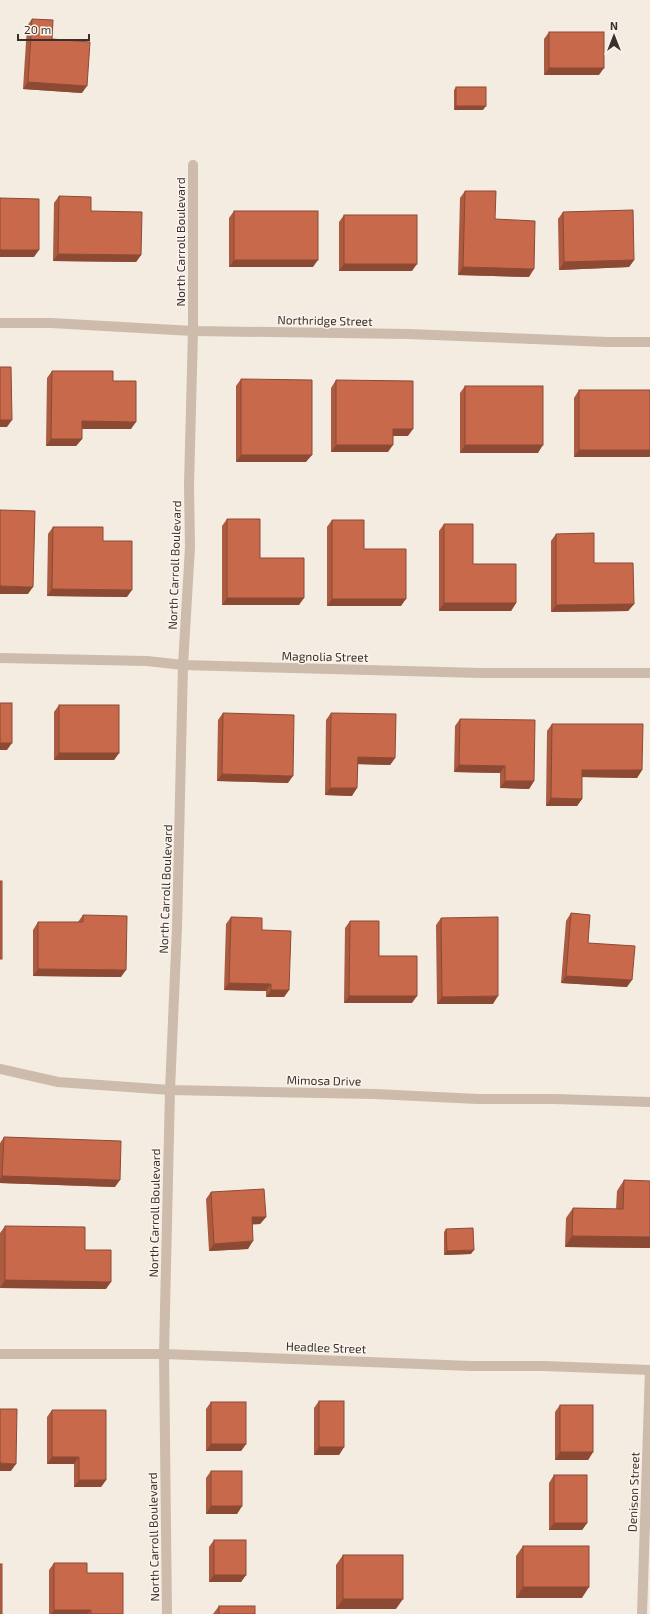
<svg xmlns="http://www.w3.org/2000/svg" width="650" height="1614" font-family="'Exo 2',sans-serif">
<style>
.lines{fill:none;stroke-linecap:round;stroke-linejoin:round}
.minor{stroke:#cdbbac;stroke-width:10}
.wall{fill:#ac5a40}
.shaded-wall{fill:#8c4a34}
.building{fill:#c8694b;stroke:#8c4a34}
.labels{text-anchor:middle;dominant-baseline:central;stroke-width:3;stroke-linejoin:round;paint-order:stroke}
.street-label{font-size:12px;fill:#3b302b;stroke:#fbf5ee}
</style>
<rect width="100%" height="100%" fill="#f4ebe1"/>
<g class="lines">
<g class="minor">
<polyline points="0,323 51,323 193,331 408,334 607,342 650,342"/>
<polyline points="0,658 147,661 183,665 481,673 650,673"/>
<polyline points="0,1069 58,1082 170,1090 375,1094 478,1099 554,1099 650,1102"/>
<polyline points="0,1354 164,1354 471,1366 544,1366 650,1370"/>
<polyline points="167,1614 164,1354 170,1090 177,928 183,665 190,547 189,485 193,331 193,165"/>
<polyline points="642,1614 650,1370"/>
</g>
</g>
<g class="wall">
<polygon points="32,19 52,39 82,93 23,89 27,26"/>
<polygon points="549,32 599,75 544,75 544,39"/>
<polygon points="456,87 483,110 454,110 454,90"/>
<polygon points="465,191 495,219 529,277 458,275 460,198"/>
<polygon points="59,196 91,211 141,255 136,262 53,261 54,203"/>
<polygon points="234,211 313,267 229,267 229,218"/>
<polygon points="563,212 634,260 629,267 559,270 558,219"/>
<polygon points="344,215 412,271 339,271 339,222"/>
<polygon points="52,371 113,381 131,429 82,429 82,439 76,446 46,446 47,378"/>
<polygon points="241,379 306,462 236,462 236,386"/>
<polygon points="336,380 408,436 393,436 388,452 331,452 331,388"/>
<polygon points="465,386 538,453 460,453 460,393"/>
<polygon points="579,390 650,390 650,456 649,457 574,457 574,398"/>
<polygon points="227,519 260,558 299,605 222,605 222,526"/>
<polygon points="332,520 364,549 401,606 327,606 327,527"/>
<polygon points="444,524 473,564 516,603 511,611 439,611 439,531"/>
<polygon points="53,527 103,541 127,597 47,596 48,534"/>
<polygon points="556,534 634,604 628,611 551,612 551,541"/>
<polygon points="59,705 119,753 114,760 54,760 54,712"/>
<polygon points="223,713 288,783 217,781 218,720"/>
<polygon points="331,713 395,758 390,765 358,764 352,796 325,795 326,720"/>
<polygon points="460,719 534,781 529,789 500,788 500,773 454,772 455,726"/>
<polygon points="552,724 642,770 637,778 582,777 582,799 577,806 546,806 547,731"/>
<polygon points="571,913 588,943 627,987 561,983 566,921"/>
<polygon points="83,915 121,977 33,976 33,930 38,922 78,922"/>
<polygon points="231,917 262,930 289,990 284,997 266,997 266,991 224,990 226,924"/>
<polygon points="441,918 493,1004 437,1004 436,925"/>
<polygon points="350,921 379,956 412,1003 344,1003 345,928"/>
<polygon points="4,1137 115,1187 0,1183 0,1143"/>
<polygon points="624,1180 650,1181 650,1248 565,1247 566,1218 573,1208 616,1209 617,1191"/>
<polygon points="211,1192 266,1217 260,1224 252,1224 248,1249 209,1251 206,1199"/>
<polygon points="5,1226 85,1250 106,1289 0,1288 0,1233"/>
<polygon points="446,1229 471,1254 444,1255 444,1232"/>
<polygon points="319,1401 344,1447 339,1455 314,1455 314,1408"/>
<polygon points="211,1402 246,1444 241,1451 206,1451 206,1409"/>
<polygon points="560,1405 593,1452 588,1460 555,1460 555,1412"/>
<polygon points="52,1410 106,1480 101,1487 74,1487 74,1464 47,1464 47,1417"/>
<polygon points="211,1471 242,1506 237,1514 206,1514 206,1478"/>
<polygon points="554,1475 587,1523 582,1530 549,1530 549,1483"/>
<polygon points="214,1540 246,1575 241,1582 209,1582 209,1547"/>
<polygon points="523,1546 582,1598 516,1598 516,1556"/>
<polygon points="343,1555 396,1609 336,1609 336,1565"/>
<polygon points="54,1563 87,1573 123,1614 49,1614 49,1570"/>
<polygon points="219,1606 255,1614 213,1614"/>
</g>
<g class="shaded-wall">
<polygon points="549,68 604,68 599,75 544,75"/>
<polygon points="28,82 87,86 82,93 23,89"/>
<polygon points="456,106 486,106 483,110 454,110"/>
<polygon points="0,250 39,250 34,257 0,257"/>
<polygon points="58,254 141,255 136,262 53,261"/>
<polygon points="234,260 318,260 313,267 229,267"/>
<polygon points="634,260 629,267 559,270 564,262"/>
<polygon points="344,264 417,264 412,271 339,271"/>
<polygon points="463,267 534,269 529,277 458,275"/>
<polygon points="0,420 12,420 7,427 0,427"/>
<polygon points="82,421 136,422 131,429 76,429"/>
<polygon points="393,429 413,429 408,436 388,436"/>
<polygon points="51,439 82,439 76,446 46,446"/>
<polygon points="336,445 393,445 388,452 331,452"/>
<polygon points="465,445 543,445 538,453 460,453"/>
<polygon points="579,450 650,450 650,456 649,457 574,457"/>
<polygon points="241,455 312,455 306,462 236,462"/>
<polygon points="0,586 33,587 28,594 0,594"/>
<polygon points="52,589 132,590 127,597 47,596"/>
<polygon points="227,598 304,598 299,605 222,605"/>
<polygon points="332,599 406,599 401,606 327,606"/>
<polygon points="444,603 516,603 511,611 439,611"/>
<polygon points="634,604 628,611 551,612 556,605"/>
<polygon points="0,743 12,743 7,750 0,750"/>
<polygon points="59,753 119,753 114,760 54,760"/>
<polygon points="358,757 395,758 390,765 353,764"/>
<polygon points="459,765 505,766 500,773 454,772"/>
<polygon points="582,770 642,770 637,778 577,777"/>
<polygon points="222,774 293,776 288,783 217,781"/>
<polygon points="505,781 534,781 529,789 500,788"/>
<polygon points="330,788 357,788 352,796 325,795"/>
<polygon points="551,798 582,799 577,806 546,806"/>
<polygon points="38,969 126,970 121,977 33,976"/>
<polygon points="566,976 632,980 627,987 561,983"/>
<polygon points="229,983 271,984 266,991 224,990"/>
<polygon points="271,990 289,990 284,997 266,997"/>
<polygon points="349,996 417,996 412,1003 344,1003"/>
<polygon points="498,996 493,1004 437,1004 442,997"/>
<polygon points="2,1176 120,1180 115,1187 0,1183 0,1179"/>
<polygon points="252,1217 266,1217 260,1224 247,1225"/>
<polygon points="572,1236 650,1237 650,1248 565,1247"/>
<polygon points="253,1241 248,1249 209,1251 214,1244"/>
<polygon points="474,1250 471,1254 444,1255 447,1251"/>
<polygon points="5,1280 111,1282 106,1289 0,1288"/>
<polygon points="211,1444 246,1444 241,1451 206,1451"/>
<polygon points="319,1447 344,1447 339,1455 314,1455"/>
<polygon points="560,1452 593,1452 588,1460 555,1460"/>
<polygon points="52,1457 79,1457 74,1464 47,1464"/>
<polygon points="0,1463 16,1464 11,1471 0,1471"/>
<polygon points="79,1480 106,1480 101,1487 74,1487"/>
<polygon points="211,1506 242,1506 237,1514 206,1514"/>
<polygon points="554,1523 587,1523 582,1530 549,1530"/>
<polygon points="214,1575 246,1575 241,1582 209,1582"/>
<polygon points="523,1587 589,1587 582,1598 516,1598"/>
<polygon points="343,1599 403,1599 396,1609 336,1609"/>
<polygon points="54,1610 91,1610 88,1614 51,1614"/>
</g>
<g class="building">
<polygon points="32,19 53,20 52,39 90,42 87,86 28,82"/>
<rect x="549" y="32" width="55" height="36"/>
<rect x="456" y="87" width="30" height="19"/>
<polygon points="465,191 496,191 495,219 535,221 534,269 463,267"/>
<polygon points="59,196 91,197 91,211 142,212 141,255 58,254"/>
<polygon points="0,198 39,199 39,250 0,250"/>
<polygon points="633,210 634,260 564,262 563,212"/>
<rect x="234" y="211" width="84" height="49"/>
<rect x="344" y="215" width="73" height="49"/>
<polygon points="0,367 11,367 12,420 0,420"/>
<polygon points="52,371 113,371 113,381 136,381 136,422 82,421 82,439 51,439"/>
<polygon points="241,379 312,380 312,455 241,455"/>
<polygon points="336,380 413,381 413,429 393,429 393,445 336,445"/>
<rect x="465" y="386" width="78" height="59"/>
<rect x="579" y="390" width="71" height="60"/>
<polygon points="0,510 35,511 33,587 0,586"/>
<polygon points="227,519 260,519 260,558 304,558 304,598 227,598"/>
<polygon points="332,520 364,520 364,549 406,549 406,599 332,599"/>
<polygon points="444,524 473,524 473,564 516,564 516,603 444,603"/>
<polygon points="53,527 103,527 103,541 132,541 132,590 52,589"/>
<polygon points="594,533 594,563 633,563 634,604 556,605 556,534"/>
<rect x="0" y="703" width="12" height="40"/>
<rect x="59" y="705" width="60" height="48"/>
<polygon points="223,713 294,715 293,776 222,774"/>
<polygon points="331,713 396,714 395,758 358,757 357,788 330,788"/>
<polygon points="460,719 535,720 534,781 505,781 505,766 459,765"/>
<polygon points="552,724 643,724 642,770 582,770 582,799 551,798"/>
<rect x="0" y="881" width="2" height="78"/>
<polygon points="571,913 590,915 588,943 635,946 632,980 566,976"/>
<polygon points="83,915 127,916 126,970 38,969 38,922 83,922"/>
<polygon points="231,917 262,918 262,930 291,931 289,990 271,990 271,984 229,983"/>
<polygon points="498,917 498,996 442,997 441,918"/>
<polygon points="350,921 379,921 379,956 417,956 417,996 349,996"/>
<polygon points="4,1137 121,1141 120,1180 2,1176"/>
<polygon points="624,1180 650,1181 650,1237 572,1236 573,1208 623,1209"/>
<polygon points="264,1189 266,1217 252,1217 253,1241 214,1244 211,1192"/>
<polygon points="5,1226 85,1227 85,1250 111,1250 111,1282 5,1280"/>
<polygon points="473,1228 474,1250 447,1251 446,1229"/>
<rect x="319" y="1401" width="25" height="46"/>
<rect x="211" y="1402" width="35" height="42"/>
<rect x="560" y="1405" width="33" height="47"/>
<polygon points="0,1409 17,1409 16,1464 0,1463"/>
<polygon points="52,1410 106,1410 106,1480 79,1480 79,1457 52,1457"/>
<rect x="211" y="1471" width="31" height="35"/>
<rect x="554" y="1475" width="33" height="48"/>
<rect x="214" y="1540" width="32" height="35"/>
<rect x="523" y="1546" width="66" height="41"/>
<rect x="343" y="1555" width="60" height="44"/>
<polygon points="54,1563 87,1563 87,1573 123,1573 123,1614 91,1614 91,1610 54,1610"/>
<rect x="0" y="1564" width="2" height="50"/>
<rect x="219" y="1606" width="36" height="8"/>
</g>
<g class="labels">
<g class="street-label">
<text transform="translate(180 242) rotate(-90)">North Carroll Boulevard</text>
<text transform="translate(325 320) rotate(1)">Northridge Street</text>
<text transform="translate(174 565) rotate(-88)">North Carroll Boulevard</text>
<text transform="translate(325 656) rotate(1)">Magnolia Street</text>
<text transform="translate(165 889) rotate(-88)">North Carroll Boulevard</text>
<text transform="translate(324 1080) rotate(1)">Mimosa Drive</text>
<text transform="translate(154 1213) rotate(-89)">North Carroll Boulevard</text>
<text transform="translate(326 1347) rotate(2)">Headlee Street</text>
<text transform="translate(633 1492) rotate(-88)">Denison Street</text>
<text transform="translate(153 1537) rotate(-91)">North Carroll Boulevard</text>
</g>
</g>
<g transform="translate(614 36)" stroke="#fbf5ee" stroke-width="3" paint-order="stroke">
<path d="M0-3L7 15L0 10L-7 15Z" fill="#3b302b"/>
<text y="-6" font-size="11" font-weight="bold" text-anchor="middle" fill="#3b302b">N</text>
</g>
<path d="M18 34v6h71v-6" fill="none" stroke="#3b302b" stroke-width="2"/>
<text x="24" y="34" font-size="12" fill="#3b302b" stroke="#fbf5ee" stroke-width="3" paint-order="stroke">20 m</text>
</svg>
